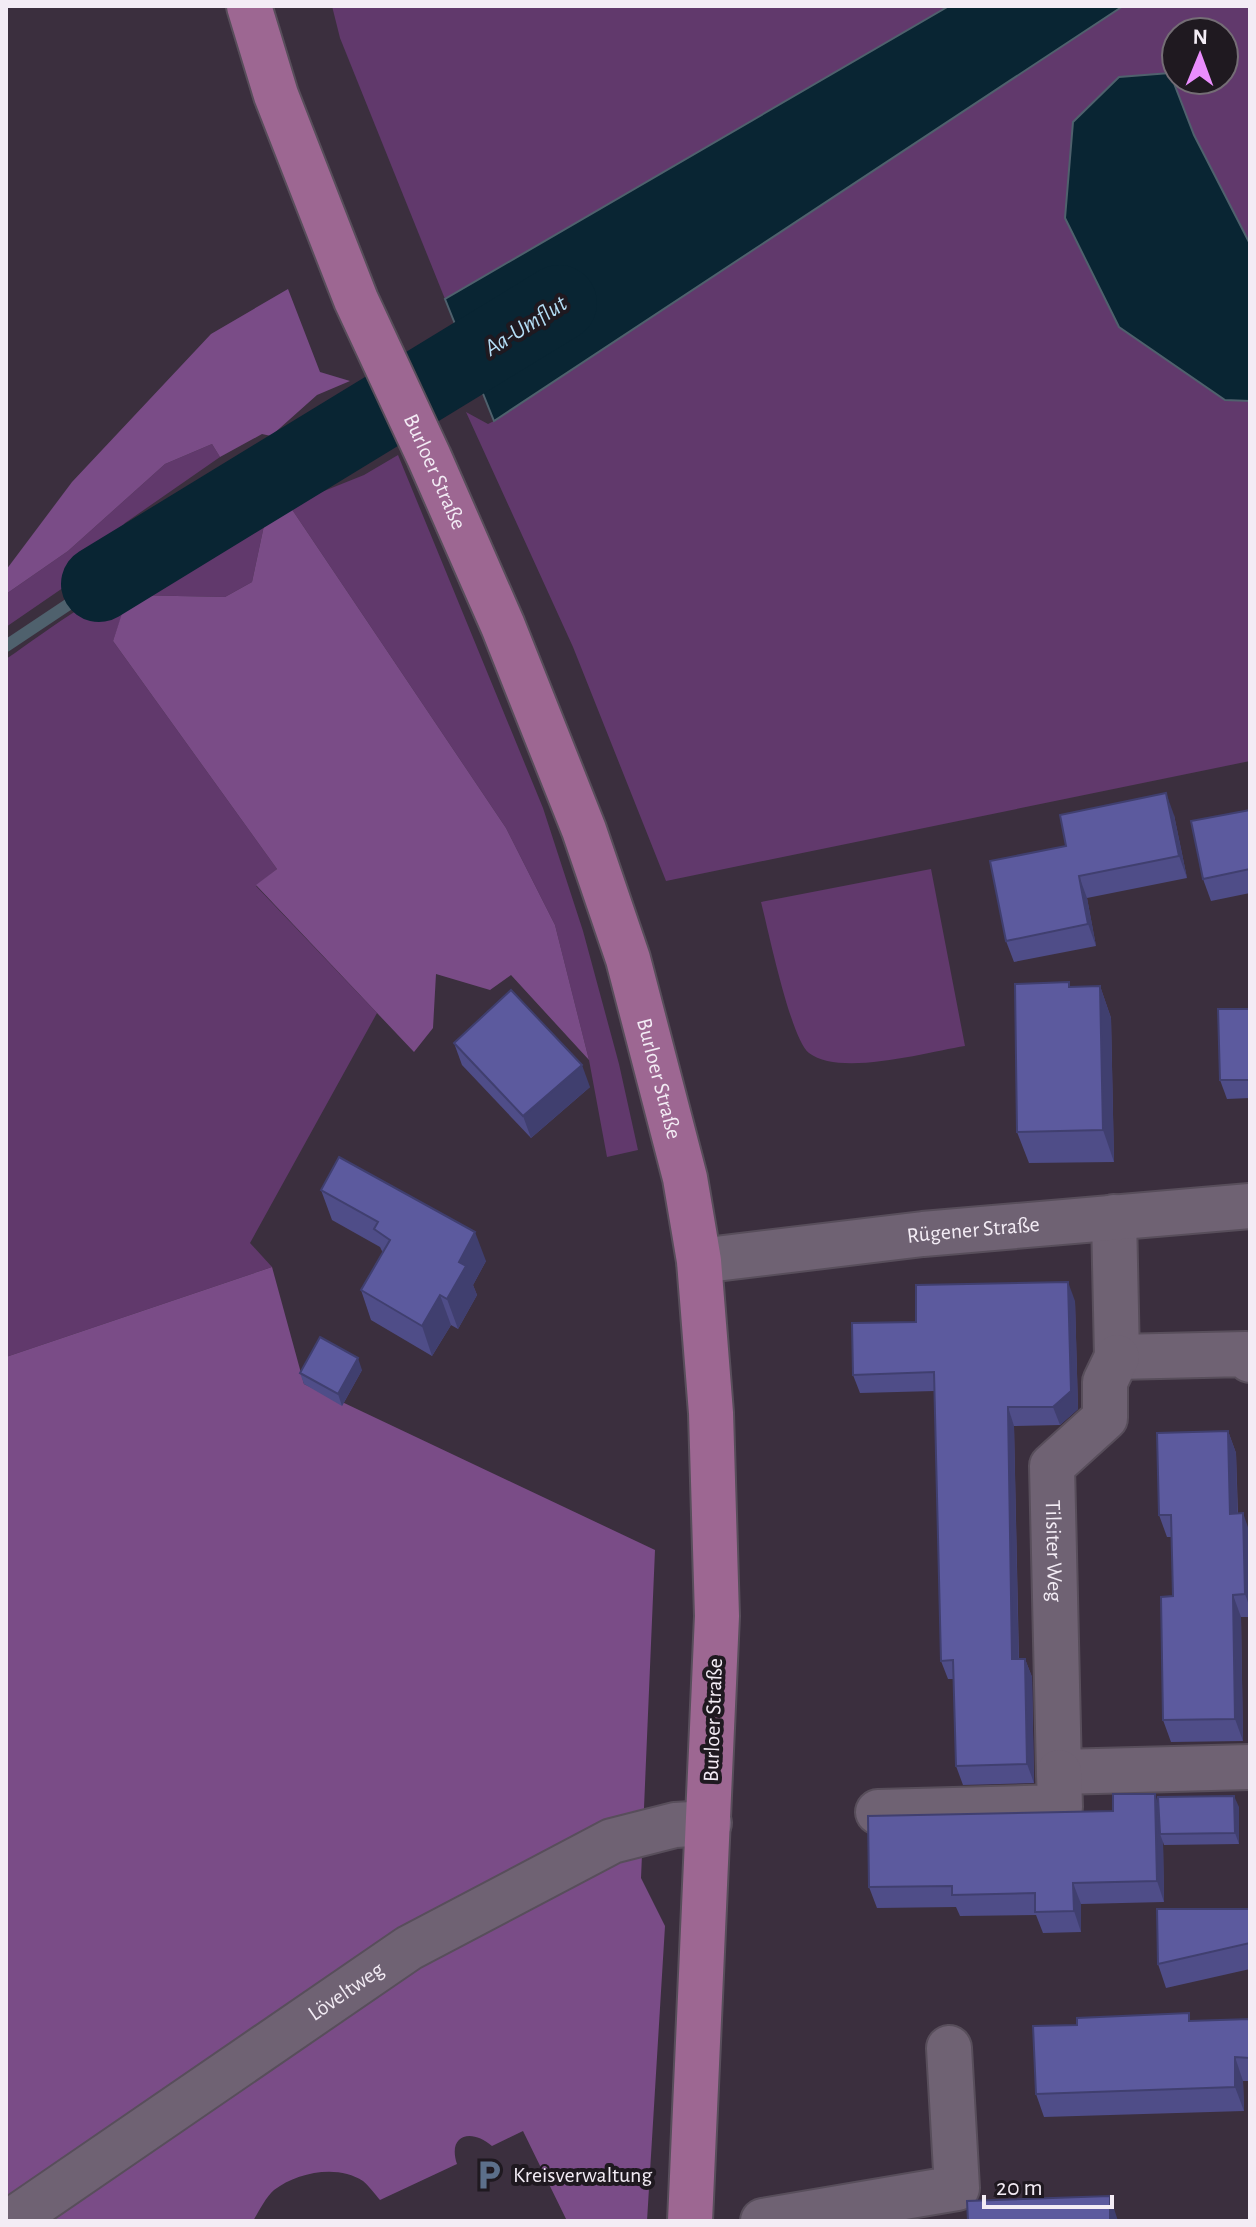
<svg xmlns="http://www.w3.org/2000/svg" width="1256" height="2227" font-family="'Alegreya Sans',sans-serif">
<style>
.green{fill:#61396c;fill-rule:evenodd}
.forest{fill:#7a4c87}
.water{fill:#092533;stroke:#4f616d;stroke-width:2}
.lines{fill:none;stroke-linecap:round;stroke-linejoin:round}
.stream{stroke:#4f616d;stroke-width:12}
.river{stroke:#092533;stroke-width:76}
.minor-casing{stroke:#584e5b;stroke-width:48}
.major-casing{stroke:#584e5b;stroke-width:48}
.minor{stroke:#6f6273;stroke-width:44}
.major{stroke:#9d6792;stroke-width:44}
.wall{fill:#4f4d88}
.shaded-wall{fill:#403f6f}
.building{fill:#5c5a9e;stroke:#403f6f;stroke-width:2}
.labels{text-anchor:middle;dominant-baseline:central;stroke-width:8;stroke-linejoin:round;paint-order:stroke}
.street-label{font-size:22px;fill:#f3ecf5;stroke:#1f1920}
.poi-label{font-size:22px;fill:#f3ecf5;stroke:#1f1920;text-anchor:start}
.water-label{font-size:24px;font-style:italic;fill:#b4ddf5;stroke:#1f1920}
</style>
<rect width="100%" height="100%" fill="#3b2f3e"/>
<g class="green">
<polygon points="332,6 949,6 445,299 340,38"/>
<path d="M1123,6H1250V244L1194,135L1169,73L1225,400L1250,401V761L666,881L573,647L466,412L488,424L494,421ZM1176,32H1224V80H1176Z"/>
<polygon points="212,444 220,457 125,523 89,570 6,627 6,594 68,551 165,464"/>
<polygon points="398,455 543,808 583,931 619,1064 638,1150 607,1157 589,1060 555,925 506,828 289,505 364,475"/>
<path d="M265,521L252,582L225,597L129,595L113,641L277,869L256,886L377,1013L250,1243L272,1267L6,1357V659C54,627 114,574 175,579Z"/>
<path d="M931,869L965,1046C927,1052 840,1077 809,1053C791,1040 768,929 761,902Z"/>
</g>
<g class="forest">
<polygon points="288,289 320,372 350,381 317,395 271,436 262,434 220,457 212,444 165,464 68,551 6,594 6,570 72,482 211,334"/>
<polygon points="289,505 506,828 555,925 589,1060 511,975 490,990 436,974 433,1028 414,1052 256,885 277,869 113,641 128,595 225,597 252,582 265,521"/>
<path d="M272,1267L304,1384L655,1550L641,1878L665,1926L647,2221H567L523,2131L492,2146C472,2128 447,2134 457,2164L380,2200C375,2194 369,2186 363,2181C338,2164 297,2172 274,2190C266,2197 259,2211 253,2221H6V1357Z"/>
</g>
<g class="water">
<polygon points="949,6 1123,6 494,421 445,299"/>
<polygon points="1170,73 1194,135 1250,244 1250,401 1225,400 1119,327 1065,218 1073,122 1119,77"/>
</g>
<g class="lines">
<polyline class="stream" points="6,646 99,584"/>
<polyline class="river" points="99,584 559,303"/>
<defs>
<g id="minor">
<polyline points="1114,1217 1117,1357 1246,1354 1250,1360"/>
<path id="s1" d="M699,1261L923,1234L1250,1206"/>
<path id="s2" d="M1117,1357L1105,1382V1418L1052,1466L1059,1772L1250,1767"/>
<polyline points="878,1812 1060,1807 1059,1772"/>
<path id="s3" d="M11,2221L409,1948L612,1841L675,1825L709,1823"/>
<polyline points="763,2221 957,2188 949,2048"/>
</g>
<g id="major">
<path id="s4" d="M249,6L276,95L356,300L429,457L503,626L584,830L628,959L685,1178L699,1261L711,1413L717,1616L690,2221"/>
</g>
</defs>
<use href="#minor" class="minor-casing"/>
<use href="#major" class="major-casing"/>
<use href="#minor" class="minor"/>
<use href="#major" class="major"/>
</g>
<g class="wall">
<polygon points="1250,810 1250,893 1211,901 1203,879"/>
<polygon points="1174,815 1187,878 1087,898 1096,946 1014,962 1006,941 1066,846"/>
<polygon points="1069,982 1070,987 1100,986 1111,1018 1114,1162 1029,1163 1017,1132"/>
<polygon points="1250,1009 1250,1098 1227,1099 1220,1080"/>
<polygon points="454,1043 590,1087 531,1138 462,1065"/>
<polygon points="321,1190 486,1261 473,1285 477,1295 458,1329 451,1325 432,1356 371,1320 361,1290 383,1253 380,1247 332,1220"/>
<polygon points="1075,1301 1078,1409 1060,1425 1014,1426 1019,1659 1025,1659 1032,1677 1034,1783 963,1785 956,1766 954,1679 948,1679 941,1661 935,1391 860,1393 853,1375 916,1322"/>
<polygon points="362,1370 342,1406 304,1384 300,1373"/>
<polygon points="1228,1431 1236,1453 1238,1513 1250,1533 1250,1617 1241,1617 1243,1741 1171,1742 1163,1720 1173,1596 1172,1537 1167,1537 1159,1515"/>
<polygon points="1159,1805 1239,1807 1239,1844 1164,1845 1163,1842 1164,1902 1081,1904 1081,1932 1043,1933 1036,1915 960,1916 956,1907 877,1908 869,1887 1113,1811"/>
<polygon points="1250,1909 1250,1969 1166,1988 1158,1964"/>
<polygon points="1250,2019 1250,2081 1243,2081 1244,2111 1044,2117 1036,2094 1077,2025"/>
</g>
<g class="shaded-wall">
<polygon points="1166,793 1174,815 1187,878 1179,856"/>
<polygon points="1079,876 1087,898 1096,946 1088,924"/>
<polygon points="1100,986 1111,1018 1114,1162 1103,1130"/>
<polygon points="582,1065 590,1087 531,1138 523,1116"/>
<polygon points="475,1232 486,1261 473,1285 477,1295 458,1329 447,1299 459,1262"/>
<polygon points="1068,1282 1075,1301 1078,1409 1060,1425 1053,1407"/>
<polygon points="440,1295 451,1325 432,1356 422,1326"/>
<polygon points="358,1358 362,1370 342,1406 338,1394"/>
<polygon points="1008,1407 1014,1426 1019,1678 1012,1659"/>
<polygon points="1228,1431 1236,1453 1238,1536 1230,1514"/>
<polygon points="1243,1513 1250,1533 1250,1608 1245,1594"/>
<polygon points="1233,1595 1241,1617 1243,1741 1235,1719"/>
<polygon points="1025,1659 1032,1677 1034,1783 1027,1764"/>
<polygon points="1155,1794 1162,1815 1160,1834 1163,1842 1164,1902 1157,1881"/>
<polygon points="1234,1796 1239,1807 1239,1844 1235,1833"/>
<polygon points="1073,1883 1081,1904 1081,1932 1074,1911"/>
<polygon points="1235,2057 1243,2081 1244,2111 1235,2087"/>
<polygon points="1110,2196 1118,2221 1110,2221"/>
</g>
<g class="building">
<polygon points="1166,793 1179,856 1079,876 1088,924 1006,941 990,861 1066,846 1060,815"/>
<polygon points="1250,810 1250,869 1203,879 1191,821"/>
<polygon points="1069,982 1069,987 1100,986 1103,1130 1017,1132 1015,984"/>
<polygon points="511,990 582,1065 523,1116 454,1043"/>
<polygon points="1218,1009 1250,1009 1250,1084 1249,1080 1220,1080"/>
<polygon points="339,1157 475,1232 459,1262 466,1266 447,1299 440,1295 422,1326 361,1290 390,1240 374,1229 378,1222 321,1190"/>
<polygon points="1068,1282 1071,1391 1053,1407 1008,1407 1012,1659 1025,1659 1027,1764 956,1766 953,1660 941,1661 934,1372 853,1375 852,1323 916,1322 916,1285"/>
<polygon points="320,1337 358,1358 338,1394 300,1373"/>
<polygon points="1228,1431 1230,1514 1243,1513 1245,1594 1233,1595 1235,1719 1163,1720 1161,1597 1173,1596 1172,1555 1171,1515 1159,1515 1157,1433"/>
<polygon points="1113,1794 1155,1794 1157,1881 1073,1883 1074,1911 1035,1912 1035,1893 952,1895 952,1886 869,1887 868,1816 1113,1811"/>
<polygon points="1234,1796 1235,1833 1160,1834 1158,1797"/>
<polygon points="1157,1909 1250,1909 1250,1943 1158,1964"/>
<polygon points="1189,2013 1189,2021 1250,2019 1250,2058 1235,2057 1235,2087 1036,2094 1033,2026 1077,2025 1077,2018"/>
<polygon points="1110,2196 1110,2221 968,2221 967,2201"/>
</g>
<defs>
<symbol id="parking-bare" viewBox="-9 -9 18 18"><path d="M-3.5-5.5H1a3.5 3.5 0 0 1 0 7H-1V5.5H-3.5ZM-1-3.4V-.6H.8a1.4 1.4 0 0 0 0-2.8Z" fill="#5c6f8a" stroke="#1f1920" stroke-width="2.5" paint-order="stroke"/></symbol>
</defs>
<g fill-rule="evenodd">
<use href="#parking-bare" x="467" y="2153" width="44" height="44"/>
</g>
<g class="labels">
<g class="street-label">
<text stroke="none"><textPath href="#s4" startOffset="502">Burloer Straße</textPath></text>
<text stroke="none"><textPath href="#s4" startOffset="1150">Burloer Straße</textPath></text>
<text stroke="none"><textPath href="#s1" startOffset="276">Rügener Straße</textPath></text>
<text stroke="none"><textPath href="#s2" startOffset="220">Tilsiter Weg</textPath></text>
<text transform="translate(713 1720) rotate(-88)">Burloer Straße</text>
<text stroke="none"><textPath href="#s3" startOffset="406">Löveltweg</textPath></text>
</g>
<g class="poi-label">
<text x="513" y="2175">Kreisverwaltung</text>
</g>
<g class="water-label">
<text transform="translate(526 326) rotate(-32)">Aa-Umflut</text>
</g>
</g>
<rect width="1256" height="2227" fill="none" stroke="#f3ecf5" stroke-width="16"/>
<g transform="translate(1200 56) rotate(1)"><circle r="38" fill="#1f1920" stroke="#746d75" stroke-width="2"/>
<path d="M0-6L14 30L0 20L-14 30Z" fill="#ea8dfd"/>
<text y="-12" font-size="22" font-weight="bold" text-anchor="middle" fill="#f3ecf5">N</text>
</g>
<path d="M984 2195v12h128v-12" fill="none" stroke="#f3ecf5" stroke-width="4"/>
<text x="996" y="2195" font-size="24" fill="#f3ecf5" stroke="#1f1920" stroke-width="6" paint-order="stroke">20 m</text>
</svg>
